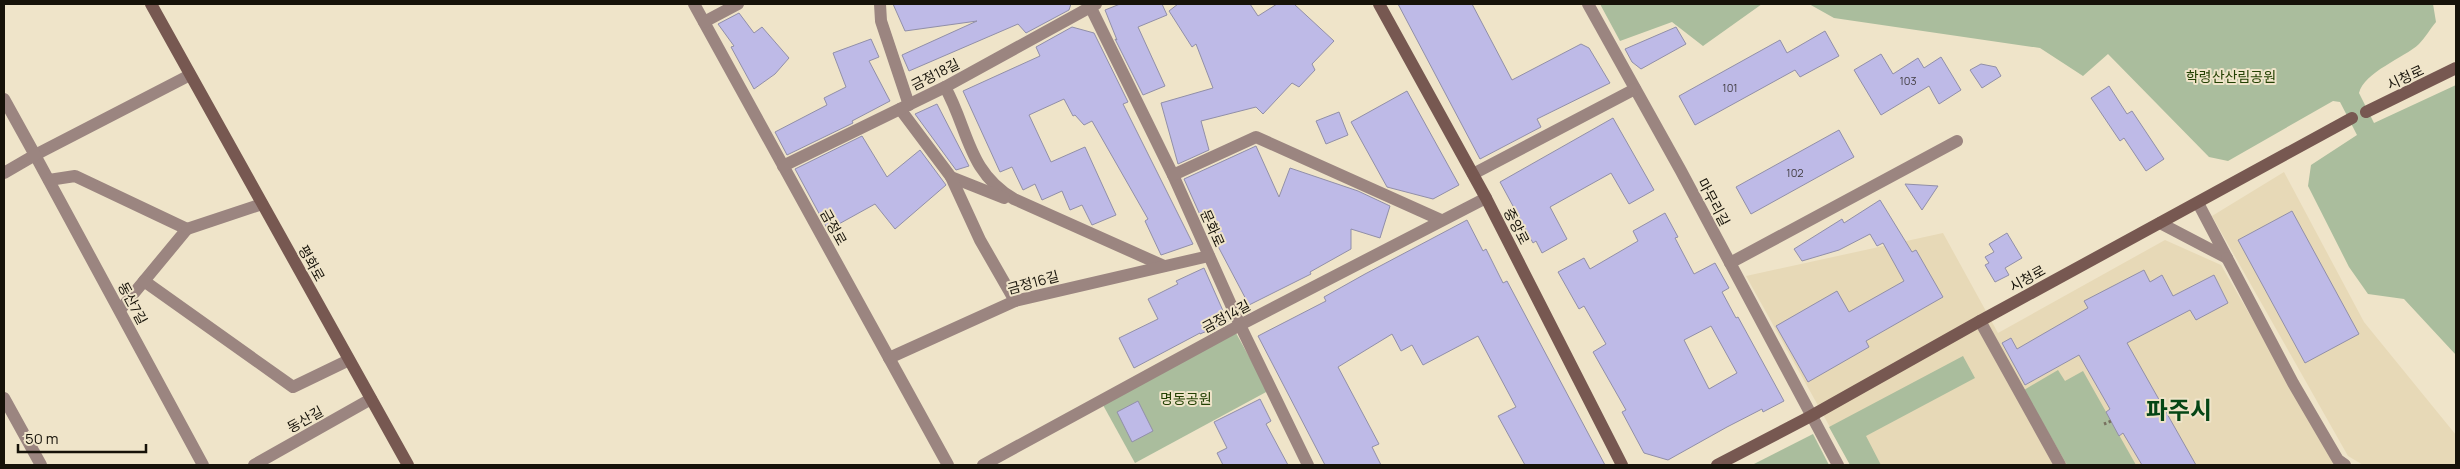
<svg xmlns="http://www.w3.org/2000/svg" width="2460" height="469" font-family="Manrope,'Noto Sans KR',sans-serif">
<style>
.built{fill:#e7d9b7}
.green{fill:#aabd9d}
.building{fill:#bebae7;stroke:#918fa8;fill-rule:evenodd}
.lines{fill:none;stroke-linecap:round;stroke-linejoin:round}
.path{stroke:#787160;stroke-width:3;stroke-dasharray:2.5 2.5;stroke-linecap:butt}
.street{stroke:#9b8580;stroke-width:12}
.secondary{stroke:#775851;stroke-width:12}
.labels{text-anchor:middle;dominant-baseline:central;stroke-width:4;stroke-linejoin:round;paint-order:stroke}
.number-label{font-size:11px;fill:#403c40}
.street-label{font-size:14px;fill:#161209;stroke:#efe4c9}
.park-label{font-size:14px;fill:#234103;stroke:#efe4c9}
.town-label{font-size:24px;font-weight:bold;fill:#054615;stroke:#efe4c9}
</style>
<rect width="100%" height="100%" fill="#efe4c9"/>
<g class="built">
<polygon points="2284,172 2364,322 2456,435 2456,465 2363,465 2348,456 2212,216"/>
<polygon points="1943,233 1998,333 2165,240 2221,265 2337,465 1851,465 1746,276"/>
</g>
<g class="green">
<polygon points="1600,4 1762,4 1703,46 1672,22 1620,41"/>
<path d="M1809,4H2433L2436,22C2430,29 2425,38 2419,44C2404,58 2364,72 2359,93L2374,123L2456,85V355L2404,299L2368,294L2349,267L2308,186L2311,165L2357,135L2340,102L2333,101L2228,161L2209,157L2108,54L2083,76L2040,48L1834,18Z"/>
<polygon points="1236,333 1268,391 1135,463 1103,405"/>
<polygon points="1963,356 1975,378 1866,436 1881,465 1850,465 1829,427"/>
<polygon points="2058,370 2065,381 2083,371 2136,465 2067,465 2024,390"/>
<polygon points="1813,434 1829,465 1752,465"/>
</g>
<g class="building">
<polygon points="893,4 1071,4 1069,10 1026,33 1018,24 909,71 902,55 977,21 905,31"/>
<polygon points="1120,4 1162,4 1167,15 1138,27 1165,86 1143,95 1115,39 1117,40 1105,10"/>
<polygon points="1178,4 1250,4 1258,16 1277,4 1294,4 1334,41 1312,64 1315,70 1299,87 1292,83 1263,114 1256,107 1201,121 1209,150 1178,164 1161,103 1213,88 1196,44 1192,47 1169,11"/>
<polygon points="1398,4 1472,4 1512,80 1581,44 1589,48 1610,83 1537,119 1541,127 1480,159"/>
<polygon points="739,13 754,33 762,27 789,58 775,74 754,89 731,47 734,46 718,24"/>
<polygon points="1072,27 1094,33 1128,102 1123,104 1193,244 1161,255 1145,221 1148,219 1092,121 1084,125 1075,115 1073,116 1064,99 1029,115 1051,162 1085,147 1116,215 1092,225 1082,205 1070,210 1062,191 1042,200 1035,184 1023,190 1012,167 1000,172 963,91 1040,56 1036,47"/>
<polygon points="1676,27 1686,44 1641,69 1632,62 1625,49"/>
<polygon points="1825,31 1839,56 1800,77 1795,70 1695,125 1679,96 1780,40 1787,53"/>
<polygon points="871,39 879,57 869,61 890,101 852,121 853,123 787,155 775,132 827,105 824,98 846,87 833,53"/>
<polygon points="1881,54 1893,74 1918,58 1924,68 1941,57 1961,90 1939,104 1929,86 1881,115 1854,70"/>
<polygon points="1981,64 1996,67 2001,76 1982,88 1970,70"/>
<polygon points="2109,86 2127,114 2132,111 2164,159 2146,171 2124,138 2120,141 2091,98"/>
<polygon points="1407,91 1459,185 1433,199 1387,187 1351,122"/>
<polygon points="937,104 969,166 956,170 915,114"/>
<polygon points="1339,112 1348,135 1326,144 1316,121"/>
<polygon points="1613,118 1654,190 1629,204 1611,173 1550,207 1567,239 1542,253 1536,241 1533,243 1500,182"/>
<polygon points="1839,130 1854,157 1751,214 1736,187"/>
<polygon points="862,136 887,177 920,150 946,185 895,229 875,204 828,230 795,169"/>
<polygon points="1256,146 1279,197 1290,168 1358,191 1390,206 1380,238 1351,229 1351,249 1310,272 1311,274 1249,305 1202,216 1201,217 1184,179"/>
<polygon points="1905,184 1938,186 1922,210"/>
<polygon points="1880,200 1912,252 1916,250 1943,297 1866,341 1869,347 1808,382 1776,326 1837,291 1849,312 1904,281 1883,243 1877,246 1870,234 1839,250 1802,261 1794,249 1842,219 1844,223"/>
<polygon points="2292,211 2359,334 2305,363 2238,240"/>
<path d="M1665,213L1678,237L1675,238L1694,274L1715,263L1729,288L1722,292L1736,318L1738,317L1784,401L1763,412L1762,409L1727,427L1668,460L1644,453L1622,412L1626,410L1593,352L1606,344L1584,306L1579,309L1558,272L1584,258L1590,269L1638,241L1633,231ZM1711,326L1737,373L1709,389L1684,340Z"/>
<polygon points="1467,220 1483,251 1486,249 1503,283 1507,281 1605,465 1525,465 1498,416 1516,407 1478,336 1423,365 1412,345 1401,351 1392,334 1338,367 1379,444 1372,447 1381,465 1325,465 1258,336 1326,301 1324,297 1365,274"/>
<polygon points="2007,233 2022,258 2005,268 2009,275 1995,282 1985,265 1989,263 1985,257 1994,252 1989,244"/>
<polygon points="1204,268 1228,322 1200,334 1200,333 1134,368 1119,338 1158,319 1148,299 1178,284 1176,281"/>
<polygon points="2144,270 2150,282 2162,275 2173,296 2214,275 2228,303 2196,320 2190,310 2127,343 2196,465 2142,465 2123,433 2119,436 2106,412 2110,409 2079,355 2025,385 2002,343 2011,338 2017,349 2088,308 2084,301"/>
<polygon points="1260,399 1271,421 1266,424 1288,465 1223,465 1217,453 1227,448 1214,422"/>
<polygon points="1138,401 1153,431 1132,442 1117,412"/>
</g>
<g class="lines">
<polyline class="path" points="2104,424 2111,421"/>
<g class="street">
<polyline points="694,4 948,465"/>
<polyline points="880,4 881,21 909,105"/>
<polyline points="1089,4 1173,175 1240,325 1308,465"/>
<polyline points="1588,4 1681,171 1838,465"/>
<polyline points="704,22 738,4"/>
<polyline points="190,75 35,155 203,465"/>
<path d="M945,87C969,130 967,171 1014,199L1164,266"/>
<polyline points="4,99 35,155 4,173"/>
<polyline points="900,109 951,177 1004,198"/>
<polyline points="783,166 945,87 1096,4"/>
<polyline points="1473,174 1635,89"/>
<polyline points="1173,175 1256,137 1441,220"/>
<polyline points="951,177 980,240 1015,301"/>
<polyline points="49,180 75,176 187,229 120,310"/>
<polyline points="2160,223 2227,258 2198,203"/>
<polyline points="187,229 262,204"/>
<polyline points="2227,258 2293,383 2338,460 2345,465"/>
<polyline points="1730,263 1957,141"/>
<polyline points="144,281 293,387 349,360"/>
<polyline points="1980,321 2060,465"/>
<polyline points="889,358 1015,301 1209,256"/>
<polyline points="4,398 41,465"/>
<polyline points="254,465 371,399"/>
<polyline points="983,465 1240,325 1486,198"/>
</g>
<g class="secondary">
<polyline points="151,4 408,465"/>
<polyline points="1379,4 1486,198 1622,465"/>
<polyline points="2366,112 2456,68"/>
<polyline points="1717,465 1811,416 1980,321 2352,118"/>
</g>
</g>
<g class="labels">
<g class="number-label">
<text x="1908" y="80">103</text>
<text x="1730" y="87">101</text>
<text x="1795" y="172">102</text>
</g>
<g class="street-label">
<text transform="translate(935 74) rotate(-27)">금정18길</text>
<text transform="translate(2405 77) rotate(-25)">시청로</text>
<text transform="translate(1714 202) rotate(62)">마무리길</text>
<text transform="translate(1517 226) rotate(63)">중앙로</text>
<text transform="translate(834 227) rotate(61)">금정로</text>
<text transform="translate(1213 228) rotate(66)">문화로</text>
<text transform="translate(312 263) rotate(61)">평화로</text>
<text transform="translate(2027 278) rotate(-29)">시청로</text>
<text transform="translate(1033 282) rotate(-15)">금정16길</text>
<text transform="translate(133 303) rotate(62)">동산7길</text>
<text transform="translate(1226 316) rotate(-28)">금정14길</text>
<text transform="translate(305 419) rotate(-29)">동산길</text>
</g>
<g class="park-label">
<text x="2231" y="76">학령산산림공원</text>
<text x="1186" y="398">명동공원</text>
</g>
<g class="town-label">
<text x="2179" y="409">파주시</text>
</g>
</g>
<rect width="2460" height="469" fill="none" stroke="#161209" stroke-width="10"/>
<path d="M18 444v8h128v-8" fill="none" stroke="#161209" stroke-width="2.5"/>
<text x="25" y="444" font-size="15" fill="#161209" stroke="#efe4c9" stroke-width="4" paint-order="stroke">50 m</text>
</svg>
